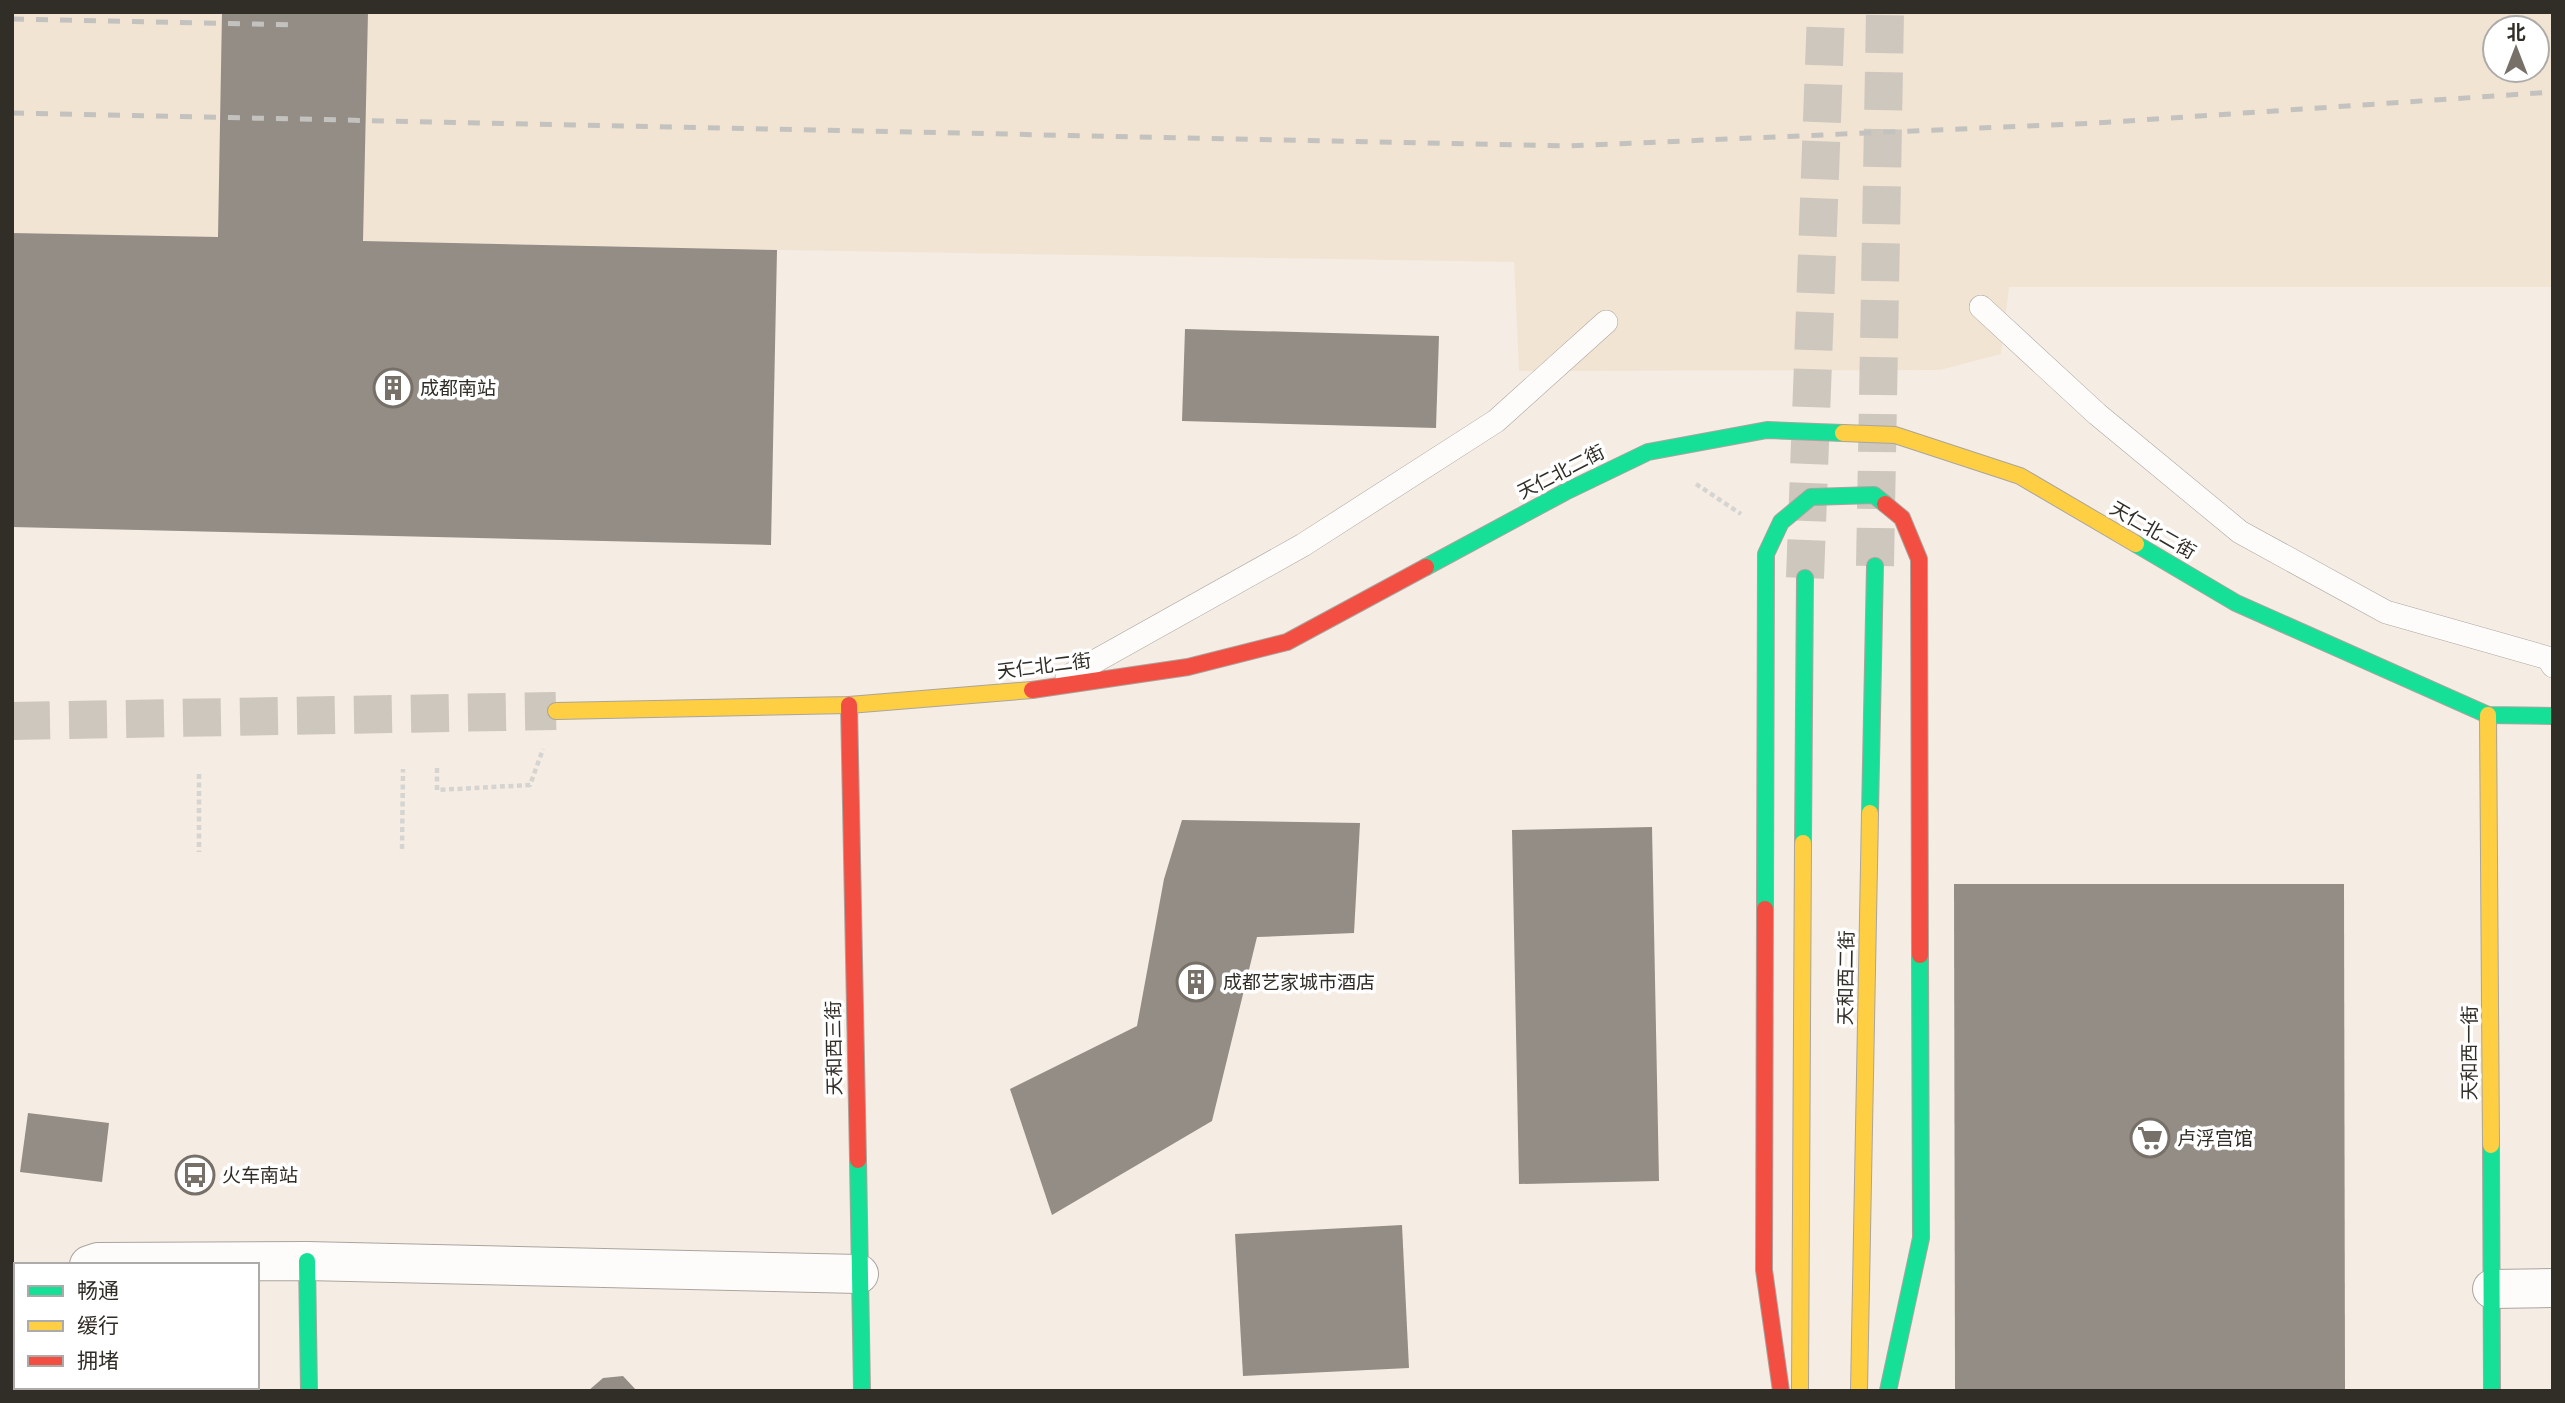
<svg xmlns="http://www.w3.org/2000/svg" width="2565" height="1403" font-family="Poppins,'Noto Sans SC',sans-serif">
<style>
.built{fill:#f1e4d3;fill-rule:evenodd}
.building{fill:#938d86}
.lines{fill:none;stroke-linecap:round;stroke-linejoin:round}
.secondary-tunnel{stroke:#cec7be;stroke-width:38;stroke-dasharray:38 19;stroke-linecap:butt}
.lane-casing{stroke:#aaa49d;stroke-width:24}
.street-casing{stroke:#aaa49d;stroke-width:40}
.fast-casing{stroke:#aaa49d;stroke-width:18}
.slow-casing{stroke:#aaa49d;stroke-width:18}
.jam-casing{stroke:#aaa49d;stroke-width:18}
.path{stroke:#d6d4d0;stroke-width:4.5;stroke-dasharray:5 3.5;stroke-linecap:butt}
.lane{stroke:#fefcfb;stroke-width:23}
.street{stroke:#fefcfb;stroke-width:38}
.fast{stroke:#16e098;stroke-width:16}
.slow{stroke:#ffcf43;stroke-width:16}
.jam{stroke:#f24e42;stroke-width:16}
.rail{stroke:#c4c2bf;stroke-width:5;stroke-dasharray:12 12;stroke-linecap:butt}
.labels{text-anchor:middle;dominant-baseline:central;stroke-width:7;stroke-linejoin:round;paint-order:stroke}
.poi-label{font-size:19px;fill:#312d27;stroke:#fff;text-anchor:start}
.street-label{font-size:19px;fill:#312d27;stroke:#fff}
</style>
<rect width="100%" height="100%" fill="#f5ede4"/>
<path class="built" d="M12,12H2553V287H2009L2001,354L1940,370L1519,371L1514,262L777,250L12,233ZM2495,28H2537V70H2495Z"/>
<g class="building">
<polygon points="222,12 368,12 363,241 777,250 771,545 12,527 12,233 218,237"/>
<polygon points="1185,329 1439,336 1436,428 1182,421"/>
<polygon points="1182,820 1360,823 1354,933 1257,937 1212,1121 1052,1215 1010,1089 1137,1026 1164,879"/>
<polygon points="1652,827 1659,1181 1519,1184 1512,830"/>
<polygon points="1954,884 2344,884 2345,1391 1955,1391"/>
<polygon points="28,1113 109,1123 102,1182 20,1172"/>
<polygon points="1402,1225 1409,1368 1243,1376 1235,1234"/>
<polygon points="623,1376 637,1391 588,1391 603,1378"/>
<rect x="161" y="1387" width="44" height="4"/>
</g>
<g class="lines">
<g class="secondary-tunnel">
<polyline points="1875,566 1885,12"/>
<polyline points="1805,578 1826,12"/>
<polyline points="12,721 556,711"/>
</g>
<defs>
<g id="lane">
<polyline points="1981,307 2097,414 2240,532 2386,612 2548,658 2553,666"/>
<polyline points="1067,677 1303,545 1496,421 1606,322"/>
</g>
<g id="street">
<polyline points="89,1265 98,1262 307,1261 859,1274"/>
<polyline points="2492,1289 2553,1288"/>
<polyline points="12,1292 16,1291"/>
</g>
<g id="fast">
<polyline points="2136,544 2236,603 2488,715 2553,716"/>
<polyline points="1426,567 1565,492 1648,452 1767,430 1843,433"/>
<polyline points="1870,813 1875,566"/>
<polyline points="1803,843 1805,578"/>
<polyline points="1765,909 1766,554 1781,522 1811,497 1874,495 1885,504"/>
<polyline points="2491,1145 2492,1391"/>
<polyline points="858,1160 862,1391"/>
<polyline points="307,1261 309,1391"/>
<polyline points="1888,1391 1921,1238 1920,955"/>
</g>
<g id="slow">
<polyline points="1843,433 1895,435 2020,476 2136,544"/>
<polyline points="556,711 849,705 1032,690"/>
<polyline points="2488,715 2491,1145"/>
<polyline points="1800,1391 1803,843"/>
<polyline points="1859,1391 1870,813"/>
</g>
<g id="jam">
<polyline points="1885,504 1902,518 1919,559 1920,955"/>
<polyline points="1032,690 1188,667 1287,642 1426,567"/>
<polyline points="849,705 858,1160"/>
<polyline points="1765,909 1764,1270 1781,1391"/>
</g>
</defs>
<use href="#lane" class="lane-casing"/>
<use href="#street" class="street-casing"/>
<use href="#fast" class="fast-casing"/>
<use href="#slow" class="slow-casing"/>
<use href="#jam" class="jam-casing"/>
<g class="path">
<polyline points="1696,484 1741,514"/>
<polyline points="437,768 437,790 530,785 543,749"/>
<polyline points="199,774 199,852"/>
<polyline points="402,849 403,769"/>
</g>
<use href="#lane" class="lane"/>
<use href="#street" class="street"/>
<use href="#fast" class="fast"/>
<use href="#slow" class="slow"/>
<use href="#jam" class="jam"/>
<g class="rail">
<polyline points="12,19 298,25"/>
<polyline points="12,113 1568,146 2097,123 2553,92"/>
</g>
</g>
<defs>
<symbol id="building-ring" viewBox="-11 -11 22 22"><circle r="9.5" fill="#fff" stroke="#767069" stroke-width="1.5"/><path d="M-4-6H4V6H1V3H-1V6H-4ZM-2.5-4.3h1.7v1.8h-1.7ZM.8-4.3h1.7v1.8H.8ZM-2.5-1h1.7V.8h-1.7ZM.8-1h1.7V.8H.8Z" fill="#767069"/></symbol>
<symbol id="supermarket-ring" viewBox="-11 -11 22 22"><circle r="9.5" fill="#fff" stroke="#767069" stroke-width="1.5"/><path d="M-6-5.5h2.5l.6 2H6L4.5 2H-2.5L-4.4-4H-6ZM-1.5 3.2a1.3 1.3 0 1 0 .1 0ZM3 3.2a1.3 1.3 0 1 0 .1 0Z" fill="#767069"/></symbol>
<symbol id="bus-ring" viewBox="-11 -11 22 22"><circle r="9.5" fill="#fff" stroke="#767069" stroke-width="1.5"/><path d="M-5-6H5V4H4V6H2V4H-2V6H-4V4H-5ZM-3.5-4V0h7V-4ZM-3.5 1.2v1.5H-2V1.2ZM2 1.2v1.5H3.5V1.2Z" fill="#767069"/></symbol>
</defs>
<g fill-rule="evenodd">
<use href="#building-ring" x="371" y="366" width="44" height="44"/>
<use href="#building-ring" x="1174" y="960" width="44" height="44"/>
<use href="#supermarket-ring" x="2128" y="1116" width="44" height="44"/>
<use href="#bus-ring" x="173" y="1153" width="44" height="44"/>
</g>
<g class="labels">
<g class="poi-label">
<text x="420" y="388">成都南站</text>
<text x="1223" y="982">成都艺家城市酒店</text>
<text x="2177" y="1138">卢浮宫馆</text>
<text x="222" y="1175">火车南站</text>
</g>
<g class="street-label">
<text transform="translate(1561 472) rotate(-27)">天仁北二街</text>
<text transform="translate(2153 530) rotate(30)">天仁北二街</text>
<text transform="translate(1044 666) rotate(-7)">天仁北二街</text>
<text transform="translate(1846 978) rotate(-89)">天和西二街</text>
<text transform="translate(834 1048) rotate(-91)">天和西三街</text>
<text transform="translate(2469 1053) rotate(-90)">天和西一街</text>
</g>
</g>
<rect width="2565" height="1403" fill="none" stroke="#312d27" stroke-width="28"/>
<rect x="14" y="1263" width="245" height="126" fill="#ffffff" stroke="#adaba9" stroke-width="2"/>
<rect x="28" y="1286" width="35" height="10" fill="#16e098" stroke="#adaba9" stroke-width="2"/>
<text x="77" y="1298" font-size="21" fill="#312d27">畅通</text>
<rect x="28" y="1321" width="35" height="10" fill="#ffcf43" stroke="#adaba9" stroke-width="2"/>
<text x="77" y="1333" font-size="21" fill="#312d27">缓行</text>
<rect x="28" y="1356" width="35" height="10" fill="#f24e42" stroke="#adaba9" stroke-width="2"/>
<text x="77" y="1368" font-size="21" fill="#312d27">拥堵</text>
<g transform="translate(2516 49)"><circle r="33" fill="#ffffff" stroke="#adaba9" stroke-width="2"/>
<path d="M0-5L12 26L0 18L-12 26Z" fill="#767069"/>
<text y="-10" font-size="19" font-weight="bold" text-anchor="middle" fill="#312d27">北</text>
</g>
</svg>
